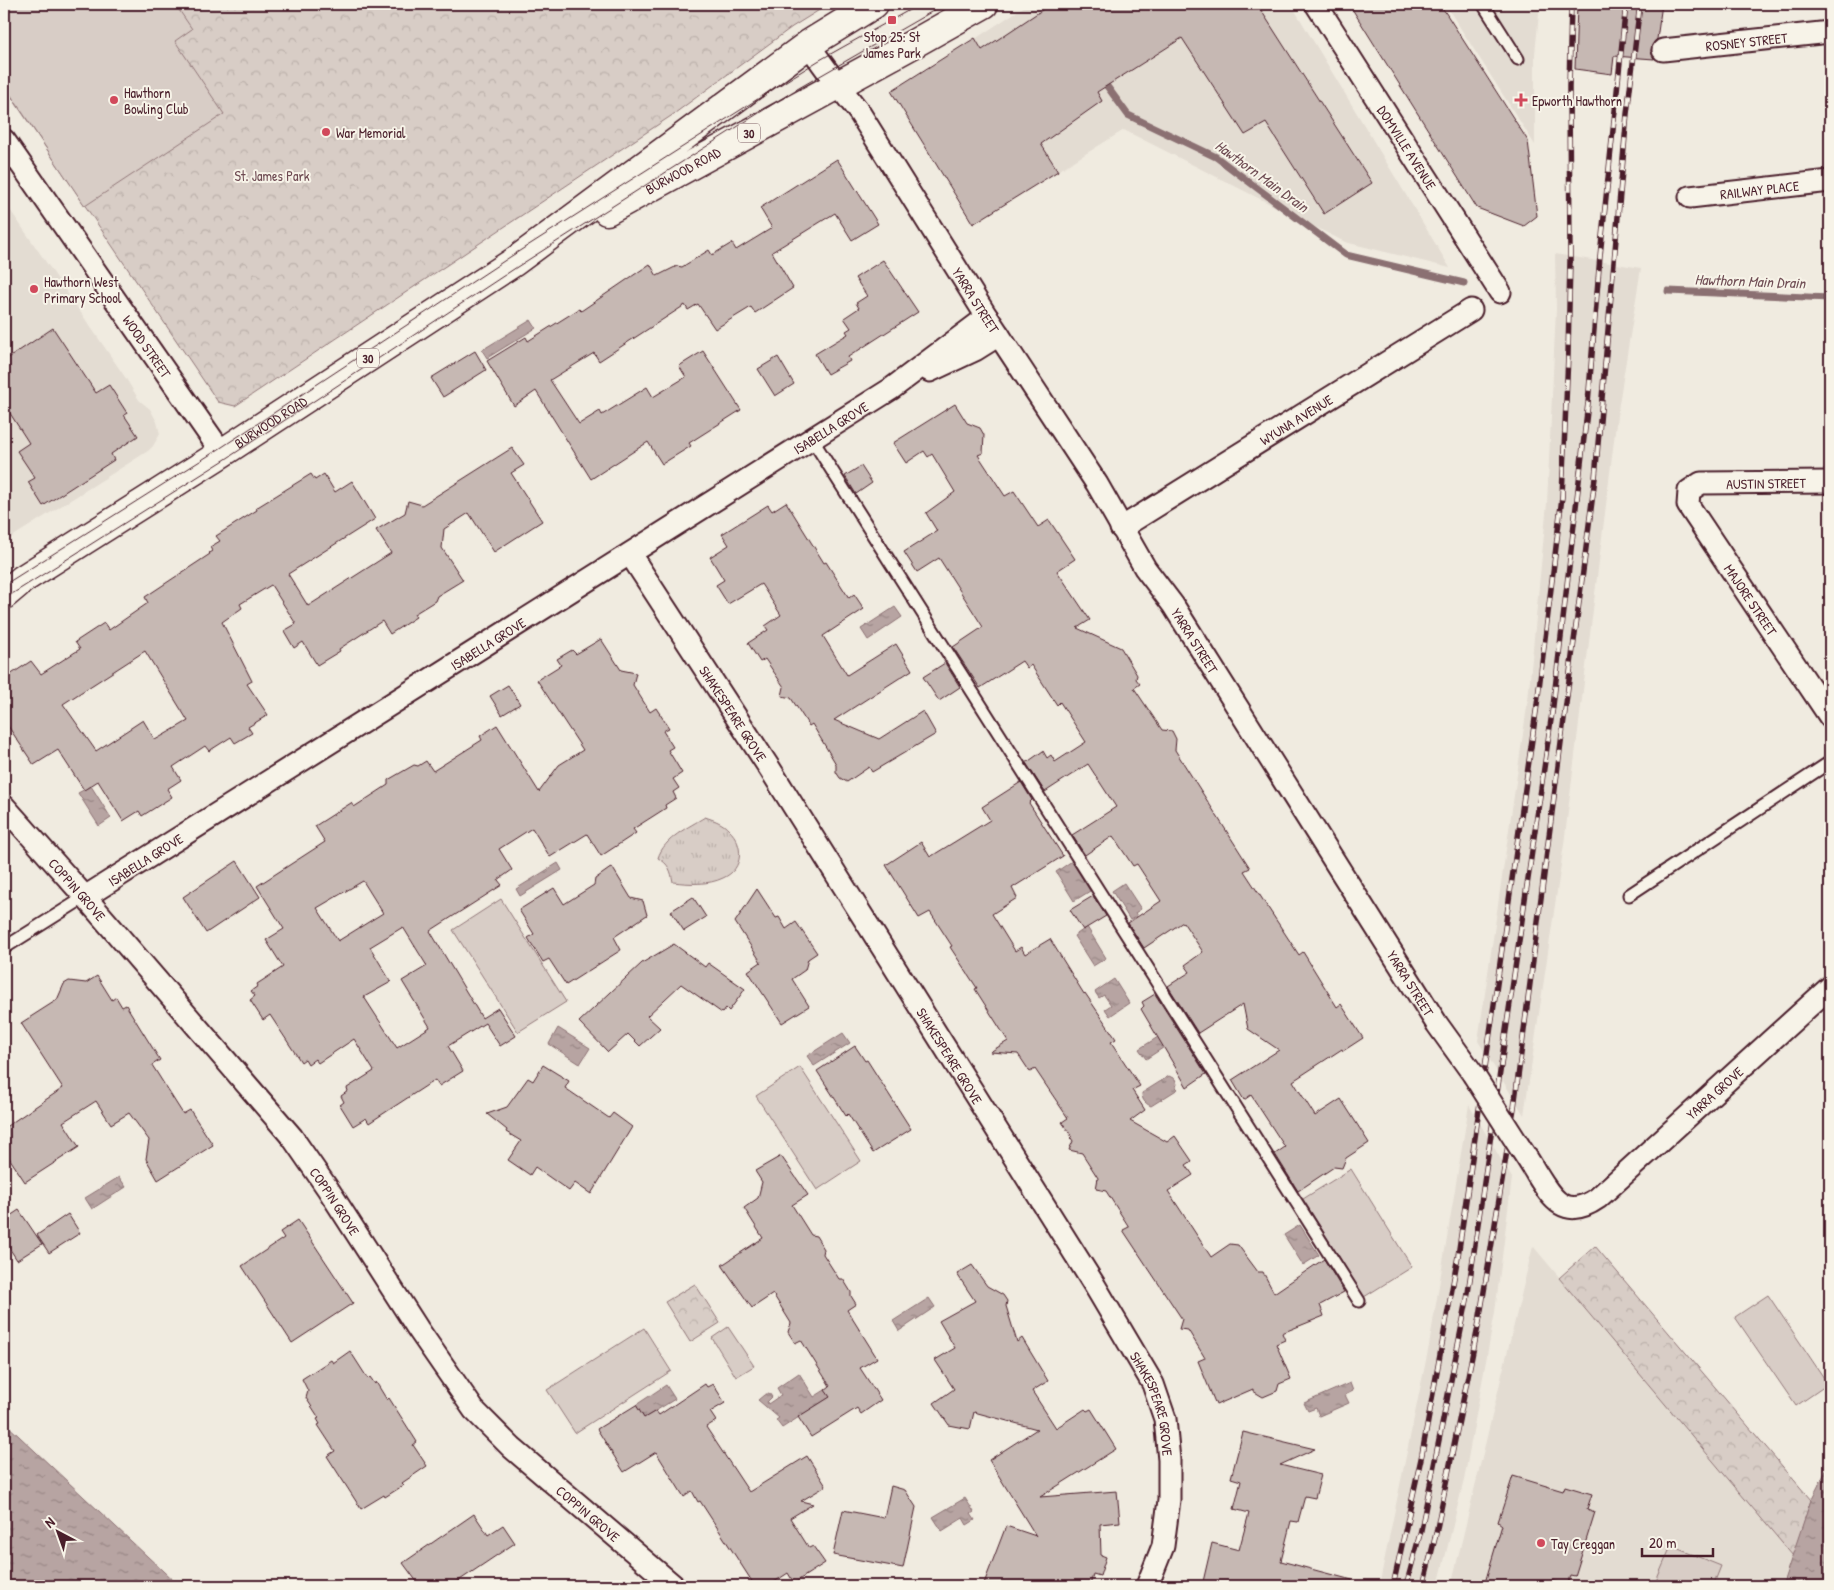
<svg xmlns="http://www.w3.org/2000/svg" width="1834" height="1590" font-family="'Patrick Hand',sans-serif">
<style>
.built{fill:#e3dcd2}
.grass{fill:url(#grass-tufts);stroke:#917678}
.forest{fill:url(#forest-crowns);stroke:#917678}
.garden{fill:#d8cdc6;stroke:#917678}
.water{fill:url(#water-ripples);stroke:#8b6f72}
.lines{fill:none;stroke-linecap:round;stroke-linejoin:round}
.stream{stroke:#8b6f72;stroke-width:7}
.building{fill:#c6b8b3;stroke:#4a1f2b;fill-rule:evenodd}
.lane-casing{stroke:#4a1f2b;stroke-width:15}
.street-casing{stroke:#4a1f2b;stroke-width:25}
.primary-casing{stroke:#4a1f2b;stroke-width:31}
.lane{stroke:#f7f3e8;stroke-width:11}
.street{stroke:#f7f3e8;stroke-width:21}
.primary{stroke:#f7f3e8;stroke-width:28}
.tram{stroke:#4a1f2b;stroke-width:1}
.rail-casing{stroke:#4a1f2b;stroke-width:5.5}
.rail{stroke:#f7f3e8;stroke-width:4;stroke-dasharray:11;stroke-linecap:butt}
.street-bridge-casing{stroke:#4a1f2b;stroke-width:25;stroke-linecap:butt}
.street-bridge{stroke:#f7f3e8;stroke-width:21}
.poi-dot{fill:#d1495b;stroke:#f7f3e8;stroke-width:2}
.labels{text-anchor:middle;dominant-baseline:central;stroke-width:4;stroke-linejoin:round;paint-order:stroke}
.shield{fill:#f7f3e8;stroke:#7e5f64;stroke-width:1}
.shield-label{font-size:12px;font-weight:bold;fill:#4a1f2b}
.poi-label{font-size:14px;fill:#4a1f2b;stroke:#f7f3e8;text-anchor:start}
.street-label{font-size:14px;fill:#4a1f2b;stroke:#f7f3e8}
.park-label{font-size:14px;fill:#6e4a52;stroke:#f7f3e8}
.water-label{font-size:15px;font-style:italic;fill:#704e55;stroke:#f7f3e8}
</style>
<defs>
<pattern id="grass-tufts" width="24" height="20" patternUnits="userSpaceOnUse" patternTransform="scale(1.25)"><rect width="24" height="20" fill="#d8cdc6"/><path d="M3 7l-1-3M5 7V3M7 7l1-3M15 17l-1-3M17 17v-4M19 17l1-3" fill="none" stroke="#bbb0aa"/></pattern>
<pattern id="forest-crowns" width="20" height="18" patternUnits="userSpaceOnUse" patternTransform="scale(1.25)"><rect width="20" height="18" fill="#d8cdc6"/><path d="M2 6a3 3 0 1 1 6 0M12 15a3 3 0 1 1 6 0" fill="none" stroke="#bbb0aa"/></pattern>
<pattern id="water-ripples" width="26" height="14" patternUnits="userSpaceOnUse" patternTransform="scale(1.25)"><rect width="26" height="14" fill="#b7a4a2"/><path d="M2 4q2-2 4 0t4 0M15 11q2-2 4 0t4 0" fill="none" stroke="#978584"/></pattern>
</defs>
<rect width="100%" height="100%" fill="#f0ebe0"/>
<filter id="ink" filterUnits="userSpaceOnUse"><feTurbulence type="fractalNoise" baseFrequency=".02" numOctaves="2"/><feDisplacementMap in="SourceGraphic" scale="10" xChannelSelector="R" yChannelSelector="G"/><feConvolveMatrix kernelMatrix="1 2 1 2 8 2 1 2 1" color-interpolation-filters="sRGB"/></filter>
<g filter="url(#ink)">
<g class="built">
<polygon points="1028,4 1291,4 1450,268 1345,242 1124,130 1058,171 975,39"/>
<polygon points="1445,4 1540,4 1535,54 1535,145"/>
<polygon points="4,201 125,377 139,400 150,409 157,422 160,434 153,446 148,451 4,542"/>
<polygon points="1555,254 1641,268 1617,416 1564,844 1524,1115 1478,1041 1528,700 1547,503 1556,309"/>
<polygon points="1469,1105 1512,1178 1495,1312 1464,1480 1438,1586 1379,1586 1429,1346"/>
<polygon points="1533,1246 1793,1556 1782,1586 1451,1586"/>
</g>
<path class="grass" d="M705,817C714,820 723,823 729,830C744,844 744,869 723,878C709,885 689,884 673,882C671,871 669,864 658,858C664,838 689,827 705,817Z"/>
<g class="forest">
<polygon points="4,4 829,4 792,27 671,116 235,406 218,402 4,86"/>
<polygon points="1595,1246 1811,1500 1793,1556 1559,1278"/>
<polygon points="695,1284 720,1323 690,1342 665,1302"/>
</g>
<g class="garden">
<polygon points="4,4 175,4 192,29 175,41 224,114 85,206 4,85"/>
<polygon points="501,899 566,1002 518,1032 453,930"/>
<polygon points="800,1067 861,1161 817,1190 756,1096"/>
<polygon points="1351,1169 1412,1267 1364,1297 1303,1199"/>
<polygon points="1768,1295 1828,1384 1796,1406 1735,1317"/>
<polygon points="728,1327 754,1366 736,1377 712,1338"/>
<polygon points="644,1328 671,1371 575,1433 547,1390"/>
<polygon points="1671,1546 1721,1566 1713,1586 1654,1586"/>
</g>
<g class="water">
<polygon points="531,320 536,328 487,358 482,350"/>
<polygon points="895,607 902,617 868,640 861,629"/>
<polygon points="91,786 111,818 99,826 78,793"/>
<polygon points="1072,861 1090,891 1074,901 1056,872"/>
<polygon points="558,863 562,870 520,896 516,889"/>
<polygon points="1124,883 1141,909 1135,913 1137,916 1130,920 1112,891"/>
<polygon points="1087,927 1106,958 1093,966 1074,936"/>
<polygon points="1114,979 1129,1003 1110,1016 1105,1009 1111,1005 1104,995 1099,998 1095,992"/>
<polygon points="558,1028 590,1048 580,1064 549,1044"/>
<polygon points="1169,1030 1175,1040 1146,1059 1139,1049"/>
<polygon points="843,1033 850,1043 814,1066 807,1056"/>
<path d="M1169,1076L1175,1079L1177,1084L1176,1087L1178,1089L1151,1106C1144,1103 1142,1099 1142,1093Z"/>
<polygon points="119,1177 126,1187 92,1209 85,1198"/>
<polygon points="1300,1225 1319,1255 1303,1265 1284,1235"/>
<polygon points="929,1298 935,1307 899,1331 893,1321"/>
<polygon points="799,1373 814,1397 825,1390 830,1397 782,1428 776,1420 779,1418 758,1400 764,1395 769,1393 772,1397 767,1402 768,1404 781,1395 777,1388"/>
<polygon points="1350,1383 1353,1391 1345,1395 1349,1403 1319,1416 1316,1408 1308,1411 1304,1403"/>
<polygon points="666,1385 675,1399 644,1418 636,1405"/>
<polygon points="4,1422 179,1586 4,1586"/>
<polygon points="1830,1463 1830,1586 1782,1586 1811,1500"/>
<polygon points="965,1498 974,1512 971,1514 975,1520 967,1525 963,1518 942,1531 933,1517"/>
</g>
<g class="lines">
<g class="stream">
<polyline points="1101,78 1128,115 1216,157 1346,255 1464,283"/>
<polyline points="1668,291 1830,298"/>
</g>
</g>
<g class="building">
<polygon points="1051,4 1257,4 1372,183 1324,214 1266,123 1245,135 1182,38 1097,92 1102,101 1041,144 1058,171 973,224 891,91 975,38 982,50"/>
<polygon points="1349,4 1440,4 1528,141 1537,216 1524,226 1477,208"/>
<polygon points="1577,4 1662,4 1657,39 1652,45 1651,51 1654,59 1614,56 1612,74 1575,69"/>
<polygon points="837,159 878,224 852,240 835,213 772,252 793,288 755,313 751,307 715,329 698,304 688,310 685,305 599,361 594,353 550,380 579,424 600,411 602,415 647,387 653,397 686,377 679,366 703,351 741,410 689,443 691,446 662,464 648,442 591,479 536,391 514,406 487,361 526,337 528,341 579,309 581,311 650,264 657,276 677,266 682,267 709,250 712,255 732,243 736,250 772,228 760,208"/>
<polygon points="883,260 918,312 848,357 850,361 827,374 815,354 848,334 846,331 851,328 844,318 859,308 856,303 867,296 855,278"/>
<polygon points="53,328 96,393 109,385 127,413 124,415 138,436 111,454 114,460 43,506 28,482 35,478 17,451 29,443 4,404 4,361"/>
<polygon points="475,351 486,370 443,397 431,378"/>
<polygon points="778,357 794,384 775,396 758,369"/>
<polygon points="955,404 967,423 980,428 984,435 983,453 978,455 1005,496 1014,491 1038,527 1049,520 1075,559 1057,571 1090,620 1077,628 1121,648 1137,675 1136,679 1140,684 1134,688 1162,730 1172,731 1176,739 1175,750 1250,868 1244,871 1299,955 1303,952 1337,1007 1341,1004 1363,1038 1343,1051 1342,1049 1293,1081 1315,1116 1341,1099 1369,1143 1346,1158 1342,1168 1334,1167 1298,1191 1275,1154 1285,1147 1251,1095 1244,1100 1232,1080 1279,1050 1248,1029 1243,1004 1198,1033 1168,986 1190,972 1185,965 1203,952 1183,922 1144,948 1128,923 1161,901 1137,864 1133,866 1113,836 1085,855 1072,835 1116,807 1088,764 1045,792 1026,763 1043,751 1047,758 1051,755 1055,762 1086,742 1060,702 1057,705 1031,665 1027,668 1022,661 980,688 953,647 983,627 939,558 917,572 904,552 937,531 926,513 955,492 932,454 928,457 924,451 906,463 893,443"/>
<path d="M512,448L524,465L511,473L542,521L494,552L469,513L444,529L442,548L463,580L437,596L435,601L414,614L416,617L390,634L382,621L339,649L340,651L317,665L303,642L294,648L284,631L296,624L271,585L240,604L242,608L222,622L252,681L247,684L268,715L248,727L252,733L235,743L231,737L209,751L205,746L173,767L181,780L167,789L172,797L142,816L139,811L123,821L98,781L84,790L58,750L34,765L4,720V679L31,661L41,674L80,649L75,642L104,623L109,630L148,603L145,597L210,554L209,553L212,551L210,547L220,541L216,536L257,510L256,508L311,474L315,480L324,474L335,492L352,481L375,519L288,574L308,606L391,553L376,530L405,513L408,501L422,505ZM145,651L188,721L155,740L143,720L96,751L63,704Z"/>
<polygon points="861,466 872,483 856,494 845,476"/>
<polygon points="786,502 824,563 826,562 849,598 854,594 864,609 823,636 847,675 896,644 912,670 834,720 879,739 923,711 936,734 872,772 869,767 847,782 840,778 836,772 836,764 812,724 809,726 791,698 782,696 784,687 765,659 760,662 748,643 768,630 765,626 781,615 761,584 728,604 716,585 724,580 710,557 729,545 722,534 768,505 772,511"/>
<path d="M601,639L621,670L636,673L633,685L650,712L656,708L669,728L663,731L673,747L668,750L682,773L673,779L679,788L673,792L676,798L665,805L666,808L633,829L636,833L601,856L587,834L550,857L532,828L499,849L512,870L498,880L502,885L430,931L482,1018L498,1008L516,1036L500,1046L485,1023L448,1046L463,1071L439,1086L435,1080L369,1123L366,1118L353,1126L340,1105L344,1102L341,1096L348,1091L347,1088L374,1071L354,1039L318,1063L315,1059L308,1064L305,1059L301,1062L270,1015L263,1020L250,1000L255,996L251,991L258,986L257,984L283,967L266,940L284,929L257,886L325,842L315,826L351,803L354,807L388,785V780L414,765L418,766L426,761L433,771L482,740L480,736L497,725L539,792L559,765L583,750L537,680L561,665L557,659L572,650L576,654ZM363,881L383,913L338,941L317,908ZM403,927L427,966L402,981L430,1027L397,1048L364,997L391,982L370,947Z"/>
<polygon points="945,663 960,687 939,701 923,677"/>
<polygon points="508,685 520,704 502,715 490,696"/>
<polygon points="1021,782 1032,800 1029,803 1063,856 1012,888 1017,898 992,914 1015,951 1021,947 1025,954 1050,939 1084,994 1085,993 1116,1039 1111,1042 1140,1086 1132,1090 1145,1110 1130,1121 1167,1142 1175,1136 1192,1161 1186,1165 1193,1175 1168,1191 1211,1257 1230,1244 1238,1245 1258,1272 1263,1272 1274,1293 1324,1259 1344,1292 1320,1305 1324,1316 1282,1333 1285,1340 1276,1344 1291,1379 1279,1384 1277,1391 1263,1397 1253,1391 1253,1389 1216,1405 1198,1361 1205,1358 1188,1330 1179,1329 1182,1319 1123,1230 1129,1227 1106,1191 1096,1189 1098,1178 1082,1153 1069,1150 1073,1141 1071,1138 1072,1137 1062,1122 1068,1118 1035,1069 1030,1072 1018,1054 990,1052 1008,1041 975,989 977,988 950,947 952,946 930,912 919,918 886,865 921,842 930,857 990,820 982,807"/>
<polygon points="237,861 260,897 206,933 183,897"/>
<polygon points="612,867 631,898 643,901 647,915 614,937 621,950 566,985 549,959 543,962 528,938 534,934 519,910 554,888 564,904 594,885 595,879"/>
<polygon points="757,889 776,918 779,917 786,929 796,922 817,953 808,959 805,970 792,979 809,1006 782,1023 748,971 761,962 735,922"/>
<polygon points="1093,896 1106,916 1083,930 1070,910"/>
<polygon points="693,897 706,917 684,931 671,911"/>
<polygon points="674,944 705,967 708,963 745,989 729,1011 726,1008 722,1013 681,984 647,1016 660,1028 640,1046 628,1034 608,1052 579,1022 642,963"/>
<polygon points="97,976 112,1000 116,997 122,1007 126,1005 160,1060 152,1065 183,1114 190,1110 213,1145 158,1180 146,1159 149,1140 129,1113 111,1124 96,1101 63,1122 79,1147 25,1182 4,1150 4,1128 63,1088 21,1023 57,1000 64,984 69,981 86,983"/>
<polygon points="1155,994 1206,1074 1187,1087 1141,1009 1144,1006 1142,1002"/>
<polygon points="855,1046 865,1061 867,1060 911,1129 873,1153 848,1114 846,1116 817,1071"/>
<polygon points="543,1065 569,1081 565,1088 609,1118 613,1113 632,1127 591,1194 575,1183 569,1191 535,1167 530,1175 508,1160 521,1141 506,1132 507,1130 487,1114 507,1107 528,1078 533,1081"/>
<polygon points="781,1156 808,1195 792,1205 811,1235 816,1236 824,1249 823,1254 839,1279 843,1279 851,1292 851,1296 856,1304 847,1310 877,1358 860,1368 881,1400 861,1414 857,1408 811,1437 798,1417 830,1397 825,1390 830,1386 801,1340 795,1343 788,1332 791,1323 773,1294 752,1308 722,1265 763,1238 744,1208 758,1198 762,1182 755,1171"/>
<polygon points="19,1210 42,1244 17,1260 4,1240 4,1220"/>
<polygon points="68,1214 80,1233 49,1253 37,1235"/>
<polygon points="298,1220 353,1303 292,1343 242,1266 284,1238 280,1232"/>
<polygon points="972,1265 987,1286 1003,1295 1007,1301 1006,1306 1017,1342 1022,1338 1048,1381 1032,1391 1056,1428 1085,1409 1087,1411 1091,1409 1116,1449 1040,1497 1117,1491 1120,1522 1100,1524 1101,1555 1106,1557 1100,1576 1093,1574 1090,1586 983,1586 1006,1526 1036,1536 989,1460 1037,1429 974,1412 970,1429 949,1425 934,1403 954,1389 935,1360 955,1348 939,1321 975,1301 957,1274"/>
<polygon points="350,1351 368,1379 370,1377 375,1384 376,1382 387,1400 389,1398 417,1442 413,1445 427,1466 402,1483 404,1485 385,1497 384,1495 361,1509 327,1456 335,1451 318,1425 320,1424 317,1419 319,1418 306,1398 308,1391 302,1379 331,1360 333,1363"/>
<polygon points="705,1384 707,1387 713,1384 725,1403 710,1412 716,1421 706,1427 749,1492 807,1456 826,1486 801,1501 813,1504 790,1518 809,1548 813,1546 825,1563 794,1583 788,1573 768,1586 755,1586 700,1501 698,1502 692,1491 684,1497 656,1452 624,1472 597,1429 636,1405 644,1418 656,1411 659,1415"/>
<polygon points="1243,1432 1315,1449 1280,1465 1321,1475 1315,1498 1305,1496 1298,1522 1291,1521 1281,1561 1352,1580 1351,1586 1202,1586 1212,1543 1239,1550 1249,1513 1234,1509 1241,1481 1231,1478"/>
<polygon points="1513,1476 1563,1491 1565,1486 1592,1494 1587,1509 1595,1512 1575,1576 1570,1575 1567,1586 1551,1580 1549,1586 1484,1586 1502,1525 1498,1522"/>
<polygon points="891,1486 905,1490 916,1507 903,1568 833,1555 843,1510 884,1518"/>
<polygon points="474,1514 488,1535 503,1525 515,1543 451,1586 420,1586 403,1563"/>
</g>
<g class="lines">
<defs>
<g id="lane">
<polyline points="1483,4 1518,59"/>
<polyline points="812,439 1359,1301"/>
<polyline points="1629,895 1830,762"/>
<polyline points="4,948 85,897"/>
</g>
<g id="street">
<path id="s1" d="M1316,4L1500,292"/>
<path id="s2" d="M809,44C823,68 842,89 859,112L987,317L1097,484L1145,568L1173,605L1437,1024L1473,1074"/>
<path id="s3" d="M1663,50L1830,32"/>
<path id="s4" d="M4,140L222,453"/>
<path id="s5" d="M1690,197L1830,181"/>
<polyline points="930,371 975,350 999,335"/>
<path id="s6" d="M1830,482L1701,483L1689,491L1688,505L1830,717"/>
<path id="s7" d="M1121,528L1471,310"/>
<path id="s8" d="M630,554L770,769L1095,1286L1153,1384L1165,1419L1169,1460V1500L1163,1546L1147,1586"/>
<path id="s9" d="M4,806L85,897L292,1137L328,1189L418,1329L474,1410L512,1448L674,1586"/>
<path id="s10" d="M85,897L891,389L987,317"/>
<path id="s11" d="M1519,1146C1525,1155 1531,1164 1536,1173C1552,1199 1565,1221 1598,1198L1830,987"/>
</g>
<g id="primary">
<path id="s12" d="M607,211L915,43L984,4"/>
<path id="s13" d="M4,595L23,579L222,453L514,262L809,44L874,4"/>
</g>
</defs>
<use href="#lane" class="lane-casing"/>
<use href="#street" class="street-casing"/>
<use href="#primary" class="primary-casing"/>
<use href="#lane" class="lane"/>
<use href="#street" class="street"/>
<use href="#primary" class="primary"/>
<g class="tram">
<polyline points="4,585 219,449 510,257 786,81 818,61 920,4"/>
<polyline points="4,599 226,459 517,267 792,92 945,4"/>
</g>
<defs>
<g id="rail">
<polyline points="1393,1586 1422,1454 1458,1256 1537,705 1562,497 1568,355 1570,260 1569,87 1571,4"/>
<polyline points="1406,1586 1421,1530 1467,1300 1553,706 1588,403 1600,256 1626,4"/>
<polyline points="1423,1586 1435,1538 1479,1322 1514,1108 1595,478 1627,114 1640,4"/>
</g>
</defs>
<use href="#rail" class="rail-casing"/>
<use href="#rail" class="rail"/>
<defs>
<polyline id="street-bridge" points="1473,1074 1519,1146"/>
</defs>
<use href="#street-bridge" class="street-bridge-casing"/>
<use href="#street-bridge" class="street-bridge"/>
</g>
</g>
<g class="poi-dot">
<rect x="887" y="15" width="10" height="10" rx="2.5"/>
<circle cx="114" cy="100" r="5"/>
<path d="M1518.5 92.5h5v5h5v5h-5v5h-5v-5h-5v-5h5z"/>
<circle cx="326" cy="132" r="5"/>
<circle cx="34" cy="289" r="5"/>
<circle cx="1541" cy="1543" r="5"/>
</g>
<g class="labels">
<g class="shield">
<rect x="738" y="123.5" width="22" height="19" rx="4"/>
<rect x="357" y="348.5" width="22" height="19" rx="4"/>
</g>
<g class="shield-label">
<text x="749" y="133">30</text>
<text x="368" y="358">30</text>
</g>
<g class="poi-label">
<text x="892" y="36" text-anchor="middle">Stop 25: St<tspan x="892" dy="16">James Park</tspan></text>
<text x="124" y="92">Hawthorn<tspan x="124" dy="16">Bowling Club</tspan></text>
<text x="1532" y="100">Epworth Hawthorn</text>
<text x="336" y="132">War Memorial</text>
<text x="44" y="281">Hawthorn West<tspan x="44" dy="16">Primary School</tspan></text>
<text x="1551" y="1543">Tay Creggan</text>
</g>
<g class="street-label">
<text stroke="none"><textPath href="#s3" startOffset="84">ROSNEY STREET</textPath></text>
<text stroke="none"><textPath href="#s1" startOffset="170">DOMVILLE AVENUE</textPath></text>
<text stroke="none"><textPath href="#s12" startOffset="86">BURWOOD ROAD</textPath></text>
<text stroke="none"><textPath href="#s5" startOffset="70">RAILWAY PLACE</textPath></text>
<text stroke="none"><textPath href="#s2" startOffset="306">YARRA STREET</textPath></text>
<text stroke="none"><textPath href="#s4" startOffset="251">WOOD STREET</textPath></text>
<text stroke="none"><textPath href="#s7" startOffset="206">WYUNA AVENUE</textPath></text>
<text stroke="none"><textPath href="#s13" startOffset="318">BURWOOD ROAD</textPath></text>
<text stroke="none"><textPath href="#s10" startOffset="881">ISABELLA GROVE</textPath></text>
<text transform="translate(1766 483) rotate(-1)">AUSTIN STREET</text>
<text stroke="none"><textPath href="#s6" startOffset="271">MAJORE STREET</textPath></text>
<text stroke="none"><textPath href="#s2" startOffset="711">YARRA STREET</textPath></text>
<text stroke="none"><textPath href="#s10" startOffset="476">ISABELLA GROVE</textPath></text>
<text stroke="none"><textPath href="#s8" startOffset="190">SHAKESPEARE GROVE</textPath></text>
<text stroke="none"><textPath href="#s10" startOffset="71">ISABELLA GROVE</textPath></text>
<text stroke="none"><textPath href="#s9" startOffset="111">COPPIN GROVE</textPath></text>
<text stroke="none"><textPath href="#s2" startOffset="1116">YARRA STREET</textPath></text>
<text stroke="none"><textPath href="#s8" startOffset="595">SHAKESPEARE GROVE</textPath></text>
<text stroke="none"><textPath href="#s11" startOffset="269">YARRA GROVE</textPath></text>
<text stroke="none"><textPath href="#s9" startOffset="516">COPPIN GROVE</textPath></text>
<text stroke="none"><textPath href="#s8" startOffset="1000">SHAKESPEARE GROVE</textPath></text>
<text stroke="none"><textPath href="#s9" startOffset="921">COPPIN GROVE</textPath></text>
</g>
<g class="park-label">
<text x="272" y="175">St. James Park</text>
</g>
<g class="water-label">
<text transform="translate(1262 176) rotate(36)">Hawthorn Main Drain</text>
<text transform="translate(1750 281) rotate(2)">Hawthorn Main Drain</text>
</g>
</g>
<rect width="1834" height="1590" fill="none" stroke="#f7f3e8" stroke-width="20"/>
<rect x="10" y="10" width="1814" height="1570" fill="none" stroke="#4a1f2b" stroke-width="2" filter="url(#ink)"/>
<g transform="translate(58 1532) rotate(319)" stroke="#f7f3e8" stroke-width="4" paint-order="stroke">
<path d="M0-4L9 19L0 12L-9 19Z" fill="#4a1f2b"/>
<text y="-8" font-size="14" font-weight="bold" text-anchor="middle" fill="#4a1f2b">N</text>
</g>
<path d="M1642 1548v8h71v-8" fill="none" stroke="#4a1f2b" stroke-width="2.5"/>
<text x="1649" y="1548" font-size="15" fill="#4a1f2b" stroke="#f7f3e8" stroke-width="4" paint-order="stroke">20 m</text>
</svg>
